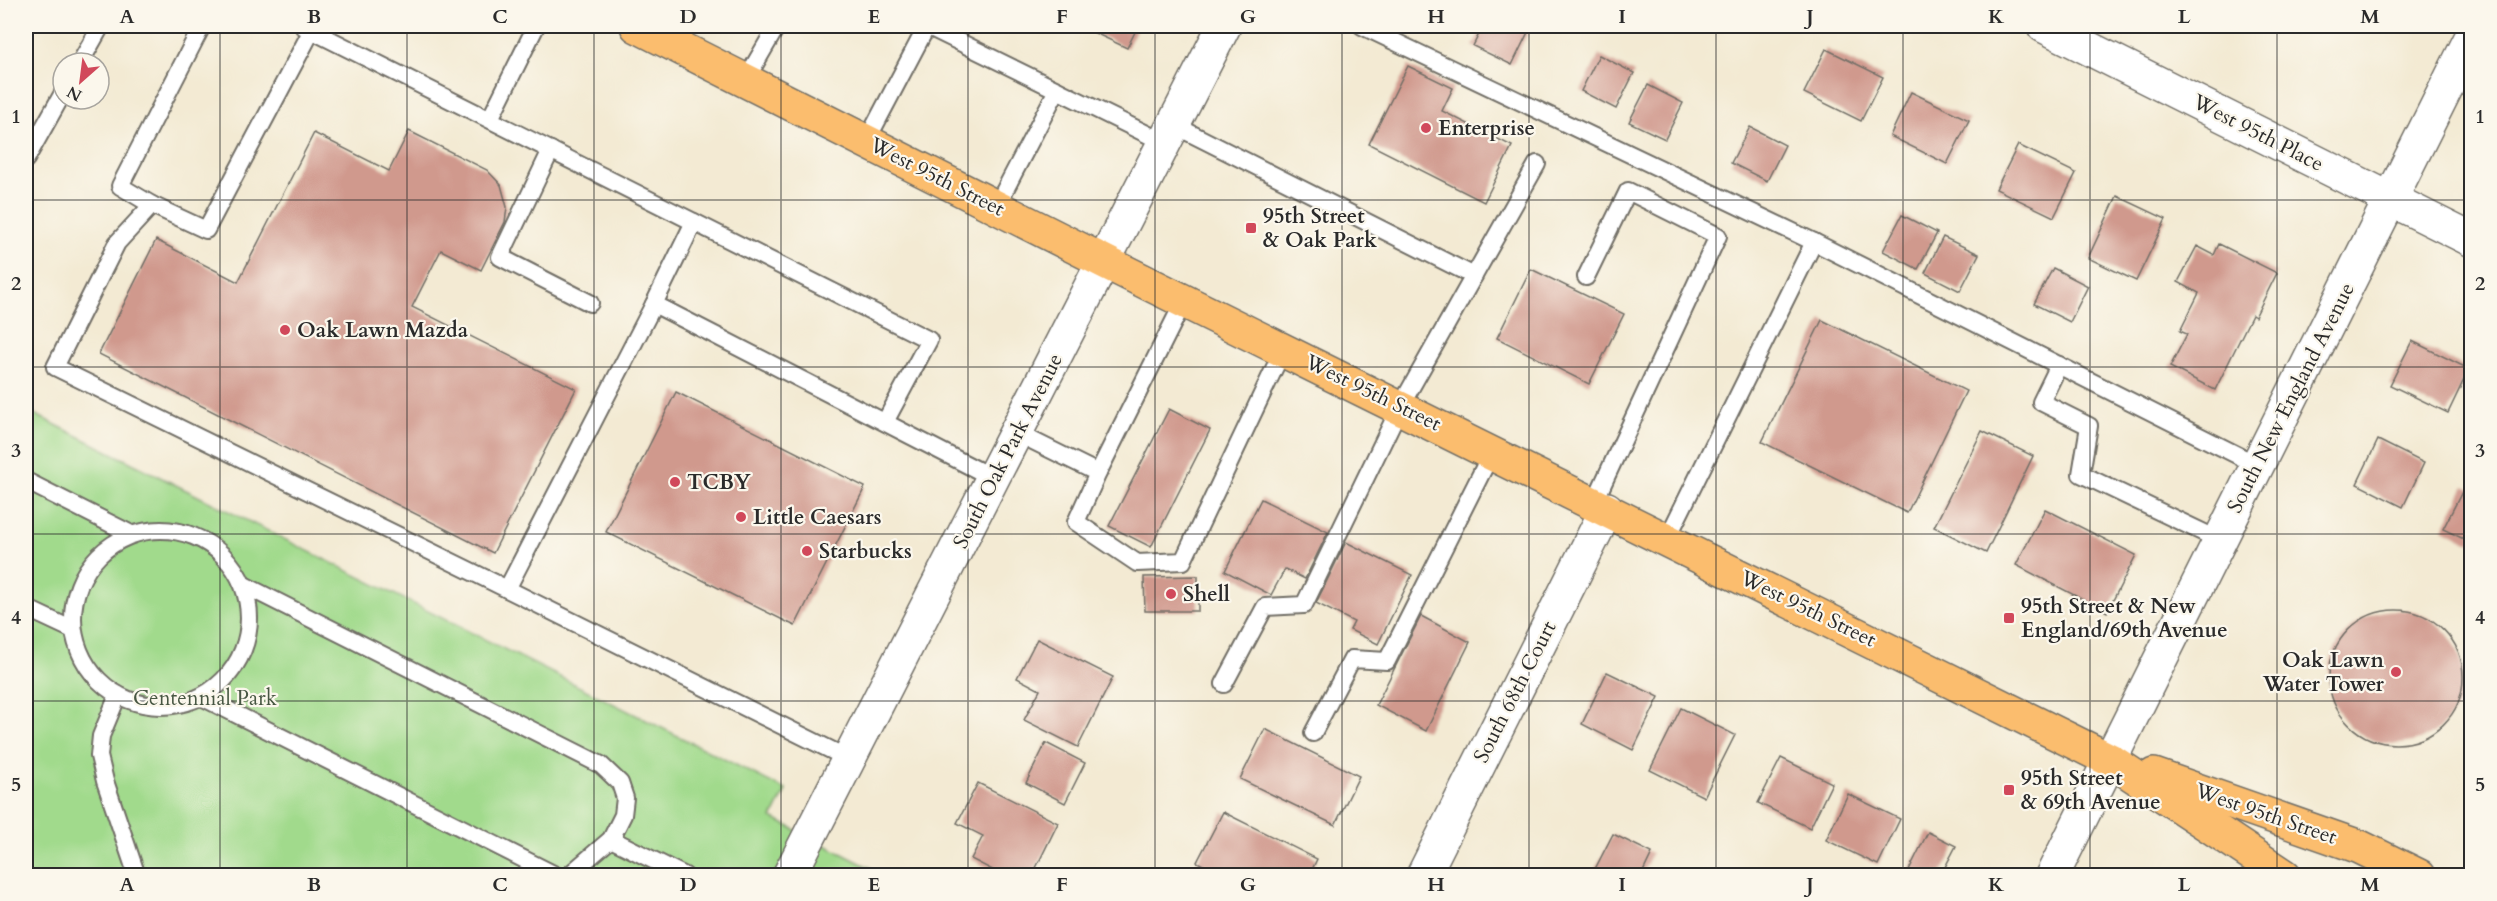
<svg xmlns="http://www.w3.org/2000/svg" width="2497" height="901" font-family="Cardo,serif">
<style>
.green{fill:#a1da8c;stroke:#66825c;stroke-width:1.5}
.building{fill:#d0998d}
.lines{fill:none;stroke-linecap:round;stroke-linejoin:round}
.lane-casing{stroke:#716e66;stroke-width:20}
.street-casing{stroke:#716e66;stroke-width:36}
.primary-casing{stroke:#716e66;stroke-width:36}
.lane{stroke:#fff;stroke-width:16}
.street{stroke:#fff;stroke-width:33}
.primary{stroke:#fbbd6e;stroke-width:33}
.grid{fill:none;stroke:#2b2b2b;stroke-width:1.5;stroke-opacity:0.55}
.poi-dot{fill:#d1495b;stroke:#fbf7ec;stroke-width:2}
.labels{text-anchor:middle;dominant-baseline:central;stroke-width:4.5;stroke-linejoin:round;paint-order:stroke}
.poi-label{font-size:21px;font-weight:bold;fill:#2b2b2b;stroke:#fbf7ec;text-anchor:start}
.street-label{font-size:21px;fill:#2b2b2b;stroke:#fbf7ec}
.park-label{font-size:21px;fill:#485743;stroke:#fbf7ec}
.neatline{fill:none;stroke:#2b2b2b;stroke-width:2}
.grid-label{font-size:20px;text-anchor:middle;font-weight:bold;fill:#2b2b2b}
</style>
<rect width="100%" height="100%" fill="#fbf7ec"/>
<filter id="ink" filterUnits="userSpaceOnUse"><feTurbulence type="fractalNoise" baseFrequency=".0167" numOctaves="2"/><feDisplacementMap in="SourceGraphic" scale="12" xChannelSelector="R" yChannelSelector="G"/><feConvolveMatrix kernelMatrix="1 2 1 2 8 2 1 2 1" color-interpolation-filters="sRGB"/></filter>
<filter id="wash" filterUnits="userSpaceOnUse"><feTurbulence type="fractalNoise" baseFrequency=".008" numOctaves="4" result="noise"/><feDisplacementMap in="SourceGraphic" scale="24" xChannelSelector="R" yChannelSelector="G"/><feGaussianBlur stdDeviation="1.35" result="paint"/><feColorMatrix in="noise" values="0 0 0 0 0 0 0 0 0 0 0 0 0 0 0 0 0 1.4 0 .05"/><feComposite in="paint" operator="in"/></filter>
<g filter="url(#wash)">
<rect width="100%" height="100%" fill="#f3ead3"/>
<polygon class="green" points="26,410 786,790 772,818 884,875 26,875"/>
<g id="blocks">
<g class="building">
<polygon points="1080,26 1138,26 1127,48"/>
<polygon points="1483,26 1531,26 1512,65 1473,46"/>
<polygon points="1826,49 1883,77 1861,121 1804,93"/>
<polygon points="1599,55 1634,73 1616,109 1581,91"/>
<polygon points="1408,66 1453,88 1442,111 1512,146 1484,202 1369,144"/>
<polygon points="1648,85 1683,103 1665,139 1629,122"/>
<polygon points="1911,92 1969,120 1947,164 1890,136"/>
<polygon points="1750,127 1785,145 1767,181 1731,163"/>
<polygon points="409,131 487,170 501,185 507,207 505,222 481,270 441,250 412,307 576,389 493,553 99,354 156,240 238,282 314,133 389,171"/>
<polygon points="2018,145 2076,173 2054,217 1996,189"/>
<polygon points="2117,196 2166,219 2136,281 2088,258"/>
<polygon points="1902,215 1937,233 1918,269 1883,251"/>
<polygon points="1943,237 1979,254 1960,291 1925,273"/>
<polygon points="2219,244 2277,273 2255,317 2252,315 2215,390 2170,367 2187,334 2180,331 2199,293 2178,282 2197,246 2214,255"/>
<polygon points="2053,268 2088,286 2070,322 2034,304"/>
<polygon points="1531,269 1624,314 1589,384 1497,338"/>
<polygon points="1822,320 1966,391 1907,513 1762,442"/>
<polygon points="2412,341 2469,369 2448,413 2390,385"/>
<polygon points="676,392 865,487 795,626 606,532"/>
<polygon points="1169,409 1210,430 1151,547 1109,526"/>
<polygon points="1982,431 2033,456 1986,553 1934,527"/>
<polygon points="2378,440 2424,463 2403,507 2357,484"/>
<polygon points="2465,486 2472,489 2472,543 2443,529"/>
<polygon points="1261,499 1328,532 1305,579 1285,569 1271,595 1225,571"/>
<polygon points="2045,509 2136,555 2107,612 2016,565"/>
<polygon points="1346,542 1412,575 1378,644 1350,630 1354,622 1316,603"/>
<polygon points="1198,576 1198,611 1145,611 1144,577"/>
<circle cx="2396" cy="677" r="67"/>
<polygon points="1421,616 1470,642 1426,731 1376,705"/>
<polygon points="1037,639 1113,677 1078,747 1024,720 1040,690 1017,678"/>
<polygon points="1607,672 1659,697 1633,750 1582,724"/>
<polygon points="1681,708 1735,735 1704,797 1650,770"/>
<polygon points="1265,729 1359,776 1335,825 1240,779"/>
<polygon points="1046,743 1085,763 1065,803 1026,783"/>
<polygon points="1781,758 1832,783 1810,828 1758,803"/>
<polygon points="978,783 1058,823 1032,876 1004,876 971,859 983,836 957,823"/>
<polygon points="1848,794 1900,819 1878,865 1826,840"/>
<polygon points="1223,812 1317,859 1309,876 1225,876 1197,862"/>
<polygon points="1928,832 1956,846 1942,873 1948,876 1906,876"/>
<polygon points="1613,834 1652,853 1641,876 1598,876 1593,873"/>
</g>
</g>
</g>
<g filter="url(#ink)">
<use href="#blocks" fill-opacity="0" stroke="#716e66" stroke-width="1.5"/>
<g class="lines">
<defs>
<g id="lane">
<polyline points="303,26 929,340 885,422"/>
<polyline points="1362,26 1814,242 2257,465"/>
<polyline points="312,30 206,230 152,205 117,243 55,367 507,589"/>
<polyline points="80,63 101,26"/>
<polyline points="745,81 777,26"/>
<polyline points="490,119 536,26"/>
<polyline points="1174,125 1474,276"/>
<polyline points="866,142 927,26 1165,143"/>
<polyline points="551,150 500,257 590,303"/>
<polyline points="26,159 63,93"/>
<polyline points="152,205 120,186 202,26"/>
<polyline points="996,207 1057,90"/>
<polyline points="1586,277 1628,191 1718,236 1594,503"/>
<polyline points="654,304 694,222"/>
<polyline points="2059,365 2041,402 2089,426 2081,474 2219,540"/>
<polyline points="1017,433 1098,473 1076,522 1137,563 1183,561 1283,350"/>
<polyline points="1098,473 1184,301"/>
<polyline points="26,481 131,534"/>
<circle cx="161" cy="618" r="88"/>
<polyline points="1667,539 1814,242"/>
<polyline points="244,585 601,765 620,783 625,798 623,815 611,839 568,876"/>
<polyline points="26,608 73,630"/>
<polyline points="1224,684 1265,607 1304,605 1400,407 1537,164"/>
<polyline points="118,695 101,736 99,756 105,781 137,876"/>
<polyline points="202,697 557,876"/>
<polyline points="1313,733 1352,659 1387,661 1492,452"/>
<polyline points="849,759 507,589 654,304 993,478"/>
<polyline points="611,839 685,876"/>
</g>
<g id="street">
<polyline points="2044,26 2472,240"/>
<polyline points="789,876 1224,26"/>
<polyline points="1423,876 1607,509"/>
<polyline points="2052,876 2472,36"/>
</g>
<g id="primary">
<polyline points="637,26 1105,262 2110,760 2285,876"/>
<polyline points="2154,775 2360,847 2419,876"/>
</g>
</defs>
<use href="#lane" class="lane-casing"/>
<use href="#street" class="street-casing"/>
<use href="#primary" class="primary-casing"/>
<use href="#lane" class="lane"/>
<use href="#street" class="street"/>
<use href="#primary" class="primary"/>
</g>
</g>
<path class="grid" d="M220,26V876M407,26V876M594,26V876M781,26V876M968,26V876M1155,26V876M1342,26V876M1529,26V876M1716,26V876M1903,26V876M2090,26V876M2277,26V876M26,200H2472M26,367H2472M26,534H2472M26,701H2472"/>
<g class="poi-dot">
<circle cx="1426" cy="128" r="6"/>
<rect x="1245" y="222" width="12" height="12" rx="3"/>
<circle cx="285" cy="330" r="6"/>
<circle cx="675" cy="482" r="6"/>
<circle cx="741" cy="517" r="6"/>
<circle cx="807" cy="551" r="6"/>
<circle cx="1171" cy="594" r="6"/>
<rect x="2003" y="612" width="12" height="12" rx="3"/>
<circle cx="2396" cy="672" r="6"/>
<rect x="2003" y="784" width="12" height="12" rx="3"/>
</g>
<g class="labels">
<g class="poi-label">
<text x="1438" y="128">Enterprise</text>
<text x="1263" y="216">95th Street<tspan x="1263" dy="24">&amp; Oak Park</tspan></text>
<text x="297" y="330">Oak Lawn Mazda</text>
<text x="687" y="482">TCBY</text>
<text x="753" y="517">Little Caesars</text>
<text x="819" y="551">Starbucks</text>
<text x="1183" y="594">Shell</text>
<text x="2021" y="606">95th Street &amp; New<tspan x="2021" dy="24">England/69th Avenue</tspan></text>
<text x="2384" y="660" text-anchor="end">Oak Lawn<tspan x="2384" dy="24">Water Tower</tspan></text>
<text x="2021" y="778">95th Street<tspan x="2021" dy="24">&amp; 69th Avenue</tspan></text>
</g>
<g class="street-label">
<text transform="translate(2258 133) rotate(27)">West 95th Place</text>
<text transform="translate(937 177) rotate(27)">West 95th Street</text>
<text transform="translate(1373 393) rotate(26)">West 95th Street</text>
<text transform="translate(2291 398) rotate(-63)">South New England Avenue</text>
<text transform="translate(1008 451) rotate(-63)">South Oak Park Avenue</text>
<text transform="translate(1808 609) rotate(26)">West 95th Street</text>
<text transform="translate(1515 692) rotate(-63)">South 68th Court</text>
<text transform="translate(2266 814) rotate(19)">West 95th Street</text>
</g>
<g class="park-label">
<text x="205" y="698">Centennial Park</text>
</g>
</g>
<rect width="2497" height="901" fill="none" stroke="#fbf7ec" stroke-width="66"/>
<g transform="translate(81 81) rotate(208)"><circle r="28" fill="#fbf7ec" stroke="#a8a59f" stroke-width="1.5"/>
<path d="M0-4.5L10 22L0 15L-10 22Z" fill="#d1495b"/>
<text y="-9" font-size="16" font-weight="bold" text-anchor="middle" fill="#2b2b2b">N</text>
</g>
<rect x="33" y="33" width="2431" height="835" class="neatline"/>
<g class="grid-label">
<text x="127" y="23">A</text>
<text x="314" y="23">B</text>
<text x="500" y="23">C</text>
<text x="688" y="23">D</text>
<text x="874" y="23">E</text>
<text x="1062" y="23">F</text>
<text x="1248" y="23">G</text>
<text x="1436" y="23">H</text>
<text x="1622" y="23">I</text>
<text x="1810" y="23">J</text>
<text x="1996" y="23">K</text>
<text x="2184" y="23">L</text>
<text x="2370" y="23">M</text>
<text x="16" y="123">1</text>
<text x="2480" y="123">1</text>
<text x="16" y="290">2</text>
<text x="2480" y="290">2</text>
<text x="16" y="457">3</text>
<text x="2480" y="457">3</text>
<text x="16" y="624">4</text>
<text x="2480" y="624">4</text>
<text x="16" y="791">5</text>
<text x="2480" y="791">5</text>
<text x="127" y="891">A</text>
<text x="314" y="891">B</text>
<text x="500" y="891">C</text>
<text x="688" y="891">D</text>
<text x="874" y="891">E</text>
<text x="1062" y="891">F</text>
<text x="1248" y="891">G</text>
<text x="1436" y="891">H</text>
<text x="1622" y="891">I</text>
<text x="1810" y="891">J</text>
<text x="1996" y="891">K</text>
<text x="2184" y="891">L</text>
<text x="2370" y="891">M</text>
</g>
</svg>
